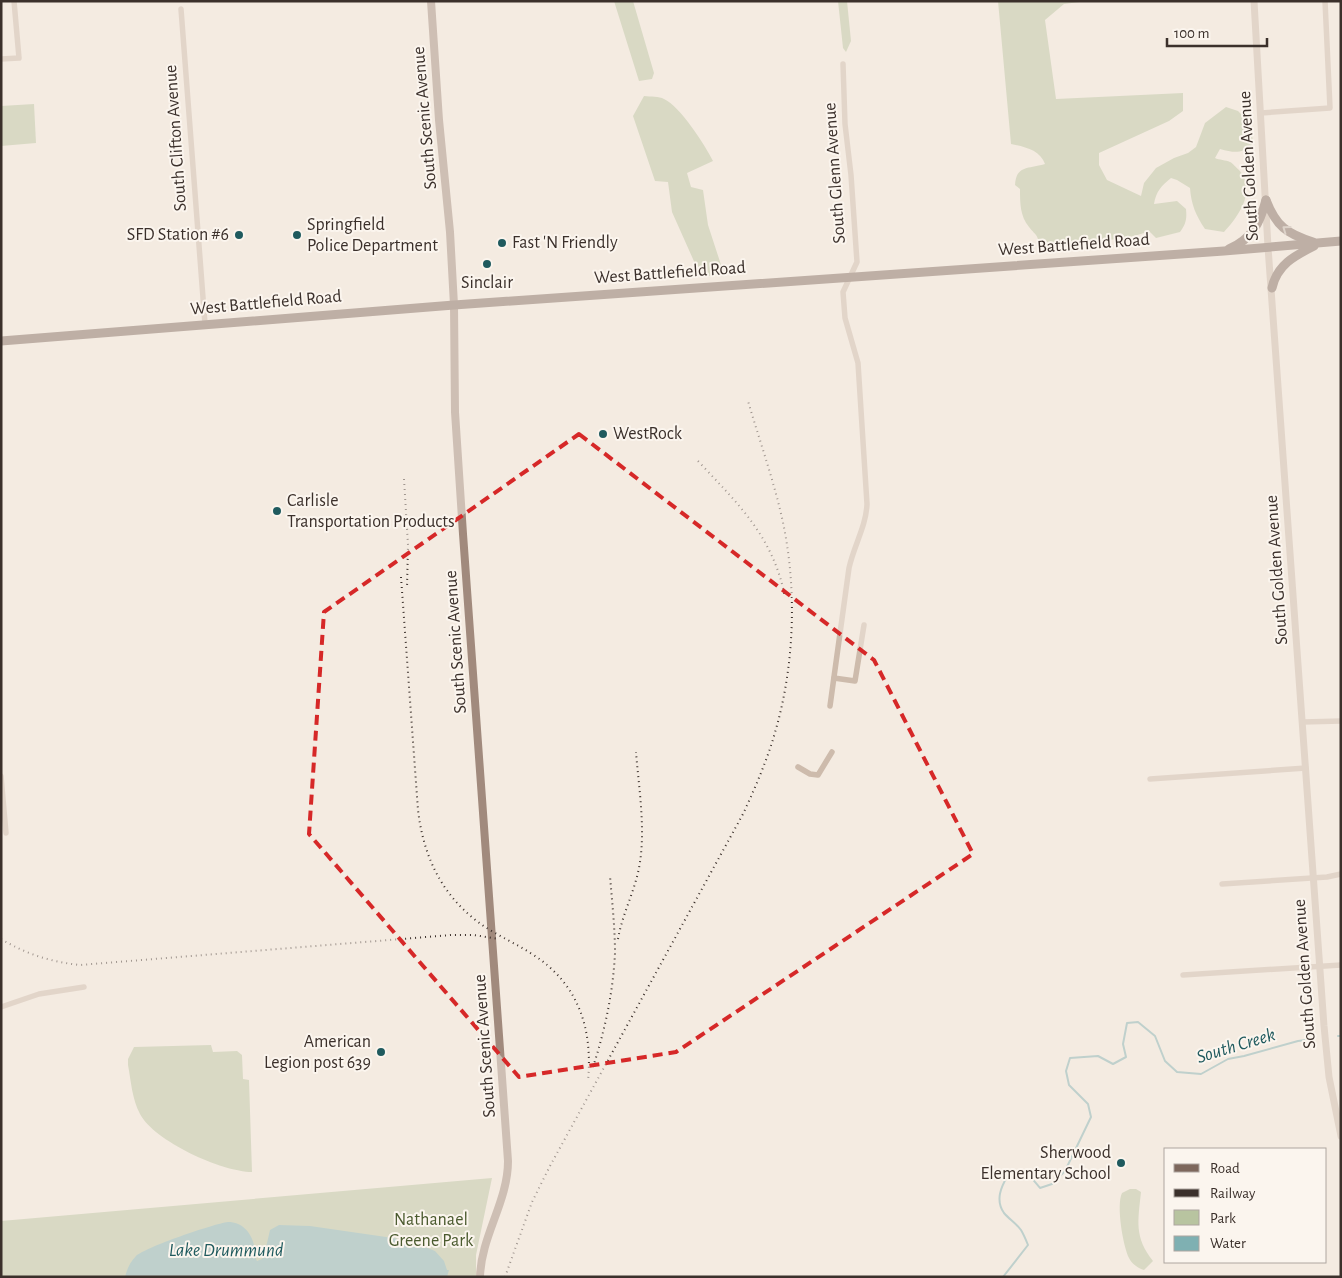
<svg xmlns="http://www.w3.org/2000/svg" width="1342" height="1278" font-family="'Alegreya Sans',sans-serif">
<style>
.green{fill:#b8c4a0}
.water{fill:#7fb0b2}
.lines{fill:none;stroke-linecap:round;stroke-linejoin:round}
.stream{stroke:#7fb0b2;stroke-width:2}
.minor{stroke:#cdbbac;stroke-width:5.5}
.tertiary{stroke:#cdbbac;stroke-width:7}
.secondary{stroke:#a18a7d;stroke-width:8}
.primary{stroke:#7d675c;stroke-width:9}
.rail{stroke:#3b302b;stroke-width:2;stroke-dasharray:1 4;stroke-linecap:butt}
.oneway{stroke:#c2b5ac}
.marked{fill:none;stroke:#d62828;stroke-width:4;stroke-dasharray:10 6;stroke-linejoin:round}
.poi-dot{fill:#1f5a5e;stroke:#fbf5ee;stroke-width:2}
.labels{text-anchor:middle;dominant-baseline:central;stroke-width:4;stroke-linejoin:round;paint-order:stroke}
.street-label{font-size:18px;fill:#3b302b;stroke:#fbf5ee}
.poi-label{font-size:18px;fill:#3b302b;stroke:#fbf5ee;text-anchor:start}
.park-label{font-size:18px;fill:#4a5a2e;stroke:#fbf5ee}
.water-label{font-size:19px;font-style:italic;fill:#1f5a5e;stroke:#fbf5ee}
</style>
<rect width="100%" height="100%" fill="#f4ebe1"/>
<g class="green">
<polygon points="614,1 633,1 654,73 652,79 639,81"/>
<polygon points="838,1 847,1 851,41 846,52 843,48"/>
<path d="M998,1H1087L1064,4L1045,20L1056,99L1183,93V111L1169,121L1099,153V165L1107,180L1141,196L1144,183L1156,168L1174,158L1188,153L1196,147L1205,123L1226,107L1238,111L1251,124L1253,144C1241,154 1235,153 1220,149L1215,158C1219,160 1226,160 1230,162C1233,163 1236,168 1239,170C1257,190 1239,216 1224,232L1205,229C1196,216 1191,204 1190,188L1177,180L1171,178C1161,186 1156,192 1154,204L1177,201L1186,209C1187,219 1186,224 1180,232L1156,238L1149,231C1114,245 1076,239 1040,247C1037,233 1037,237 1029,227C1020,216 1020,203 1020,189L1015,185C1016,165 1029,169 1045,164C1040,150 1025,147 1011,144Z"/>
<path d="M644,96C651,97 659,96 664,99C680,106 705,145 713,161L687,173L691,187L703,190L708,225L724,274L701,277L672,212L668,182L655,181L633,116Z"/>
<polygon points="34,104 36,143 1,146 1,106"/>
<path d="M211,1045L213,1052L237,1051L242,1055L243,1079L249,1080L252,1172C222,1172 154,1141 140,1114C132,1099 131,1081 128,1065V1059L134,1047Z"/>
<polygon points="492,1178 476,1255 476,1277 1,1277 1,1221"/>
<path d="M1130,1189H1136L1141,1192C1138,1221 1134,1237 1153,1261L1144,1270C1138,1268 1132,1264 1129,1258C1123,1246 1116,1205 1122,1193Z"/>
</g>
<path class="water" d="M228,1222C242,1222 251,1232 254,1245C255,1251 254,1256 257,1261L262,1259L264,1256L270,1230L279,1225L310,1226L393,1238L418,1244L435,1251L444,1261L447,1270H449L447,1277H125C127,1269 130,1262 136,1256C146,1247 213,1224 228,1222Z"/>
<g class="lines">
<g class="stream">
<polyline points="1338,1036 1341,1036"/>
<path d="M1003,1277L1028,1245C1026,1240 1024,1235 1021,1230C1016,1223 1009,1219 1004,1213C995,1200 1001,1187 1008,1175C1026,1170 1029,1174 1040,1188L1052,1184L1065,1171L1091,1117L1088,1104L1069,1085L1066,1071L1070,1058L1098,1056L1113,1064L1126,1057L1123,1044L1127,1023L1138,1022L1155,1036L1165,1061L1177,1072L1201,1074L1228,1059L1244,1056L1298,1041L1314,1039"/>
</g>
<g class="minor">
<polyline points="181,9 205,324"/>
<polyline points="1,59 19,58 14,1"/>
<polyline points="1261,113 1330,108 1325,1"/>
<polyline points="834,678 855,681 864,625"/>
<path d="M830,706L849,568C854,545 866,527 867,504L858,363L845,318L843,292L857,262L851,175L845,124L843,64"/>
<polyline points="1303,722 1341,721"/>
<polyline points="798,767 810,774 818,775 832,752"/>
<polyline points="1,776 6,833"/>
<polyline points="1150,779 1306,768"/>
<polyline points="1222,884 1327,877 1341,874"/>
<polyline points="1183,975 1341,965"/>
<polyline points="1,1007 39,994 84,987"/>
</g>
<polyline class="tertiary" points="1254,1 1268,247 1324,1026 1329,1077 1341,1136"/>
<path class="secondary" d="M431,1L439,120L450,232L454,305L455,412L463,534L508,1161C508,1202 481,1236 480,1277"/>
<g class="primary">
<path d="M1266,200C1276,226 1287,234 1313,242"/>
<path d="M1229,249C1252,239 1260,223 1266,200"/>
<path d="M1272,288C1277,265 1294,256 1314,246"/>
<polyline points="1,341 454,305 1224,251 1341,241"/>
</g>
<g class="rail">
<path d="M698,461C738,504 773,536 785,597"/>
<polyline points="404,479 408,545 407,588"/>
<path d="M401,577L418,810C423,853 439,890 473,918C491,933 512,941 532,954C578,983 593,1028 588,1081"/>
<path d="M1,939C26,954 51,962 80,965L451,935H474L499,939"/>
<path d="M618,939C622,915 634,893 639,868C646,831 639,790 636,752"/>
<path d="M593,1067C605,1030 613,993 615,953C615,928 612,901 610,876"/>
<path d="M505,1277L532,1202L550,1166L743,814C756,786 768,758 776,729C795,662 797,585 782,518C773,478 759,439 748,401"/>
</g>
</g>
<defs><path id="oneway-chevron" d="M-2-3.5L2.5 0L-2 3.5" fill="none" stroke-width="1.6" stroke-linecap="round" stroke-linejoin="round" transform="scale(1.25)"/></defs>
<use class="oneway" href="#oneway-chevron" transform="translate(1286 229) rotate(-144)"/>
<path d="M0 0H1342V1278H0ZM579,434L874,660L973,854L676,1052L519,1077L309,834L324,612Z" fill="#f4ebe1" fill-opacity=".55" fill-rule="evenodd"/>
<path class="marked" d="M579,434L874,660L973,854L676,1052L519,1077L309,834L324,612Z"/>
<g class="poi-dot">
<circle cx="239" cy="235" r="5"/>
<circle cx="297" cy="235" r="5"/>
<circle cx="502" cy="243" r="5"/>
<circle cx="487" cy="264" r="5"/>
<circle cx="603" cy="434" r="5"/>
<circle cx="277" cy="511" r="5"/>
<circle cx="381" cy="1052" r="5"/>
<circle cx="1121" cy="1163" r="5"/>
</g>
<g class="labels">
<g class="street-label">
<text transform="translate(425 118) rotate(-95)">South Scenic Avenue</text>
<text transform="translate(176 138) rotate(-94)">South Clifton Avenue</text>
<text transform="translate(1249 166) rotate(-93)">South Golden Avenue</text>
<text transform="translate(835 173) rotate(-94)">South Glenn Avenue</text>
<text transform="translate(1074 245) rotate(-4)">West Battlefield Road</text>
<text transform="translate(670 273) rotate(-4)">West Battlefield Road</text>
<text transform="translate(266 303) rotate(-5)">West Battlefield Road</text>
<text transform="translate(1277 570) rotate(-94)">South Golden Avenue</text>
<text transform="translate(456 642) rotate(-94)">South Scenic Avenue</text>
<text transform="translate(1305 974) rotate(-94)">South Golden Avenue</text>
<text transform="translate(485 1046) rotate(-94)">South Scenic Avenue</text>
</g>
<g class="poi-label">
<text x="307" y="225">Springfield<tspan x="307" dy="21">Police Department</tspan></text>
<text x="229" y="235" text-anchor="end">SFD Station #6</text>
<text x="512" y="243">Fast 'N Friendly</text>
<text x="487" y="283" text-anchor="middle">Sinclair</text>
<text x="613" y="434">WestRock</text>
<text x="287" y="501">Carlisle<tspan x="287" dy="21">Transportation Products</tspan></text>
<text x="371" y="1042" text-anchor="end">American<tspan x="371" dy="21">Legion post 639</tspan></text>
<text x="1111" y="1153" text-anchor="end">Sherwood<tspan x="1111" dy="21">Elementary School</tspan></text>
</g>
<g class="park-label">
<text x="431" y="1220">Nathanael<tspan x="431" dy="21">Greene Park</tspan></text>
</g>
<g class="water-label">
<text transform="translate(1236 1046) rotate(-17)">South Creek</text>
<text x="226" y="1250">Lake Drummund</text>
</g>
</g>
<rect width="1342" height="1278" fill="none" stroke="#3b302b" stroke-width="5"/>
<rect x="1164" y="1148" width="162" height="115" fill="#fbf5ee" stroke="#aea6a0"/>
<rect x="1174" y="1164" width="25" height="8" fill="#7d675c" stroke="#aea6a0"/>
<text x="1210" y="1173" font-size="15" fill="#3b302b">Road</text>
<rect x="1174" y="1189" width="25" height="8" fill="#3b302b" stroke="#aea6a0"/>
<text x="1210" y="1198" font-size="15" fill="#3b302b">Railway</text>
<rect x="1174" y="1210" width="25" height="15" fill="#b8c4a0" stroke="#aea6a0"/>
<text x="1210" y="1223" font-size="15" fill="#3b302b">Park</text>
<rect x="1174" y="1236" width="25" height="15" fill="#7fb0b2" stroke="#aea6a0"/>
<text x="1210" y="1248" font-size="15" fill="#3b302b">Water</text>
<path d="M1167 38v8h100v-8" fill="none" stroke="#3b302b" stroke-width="2.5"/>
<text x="1174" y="38" font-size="15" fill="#3b302b" stroke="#fbf5ee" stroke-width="4" paint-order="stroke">100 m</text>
</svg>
